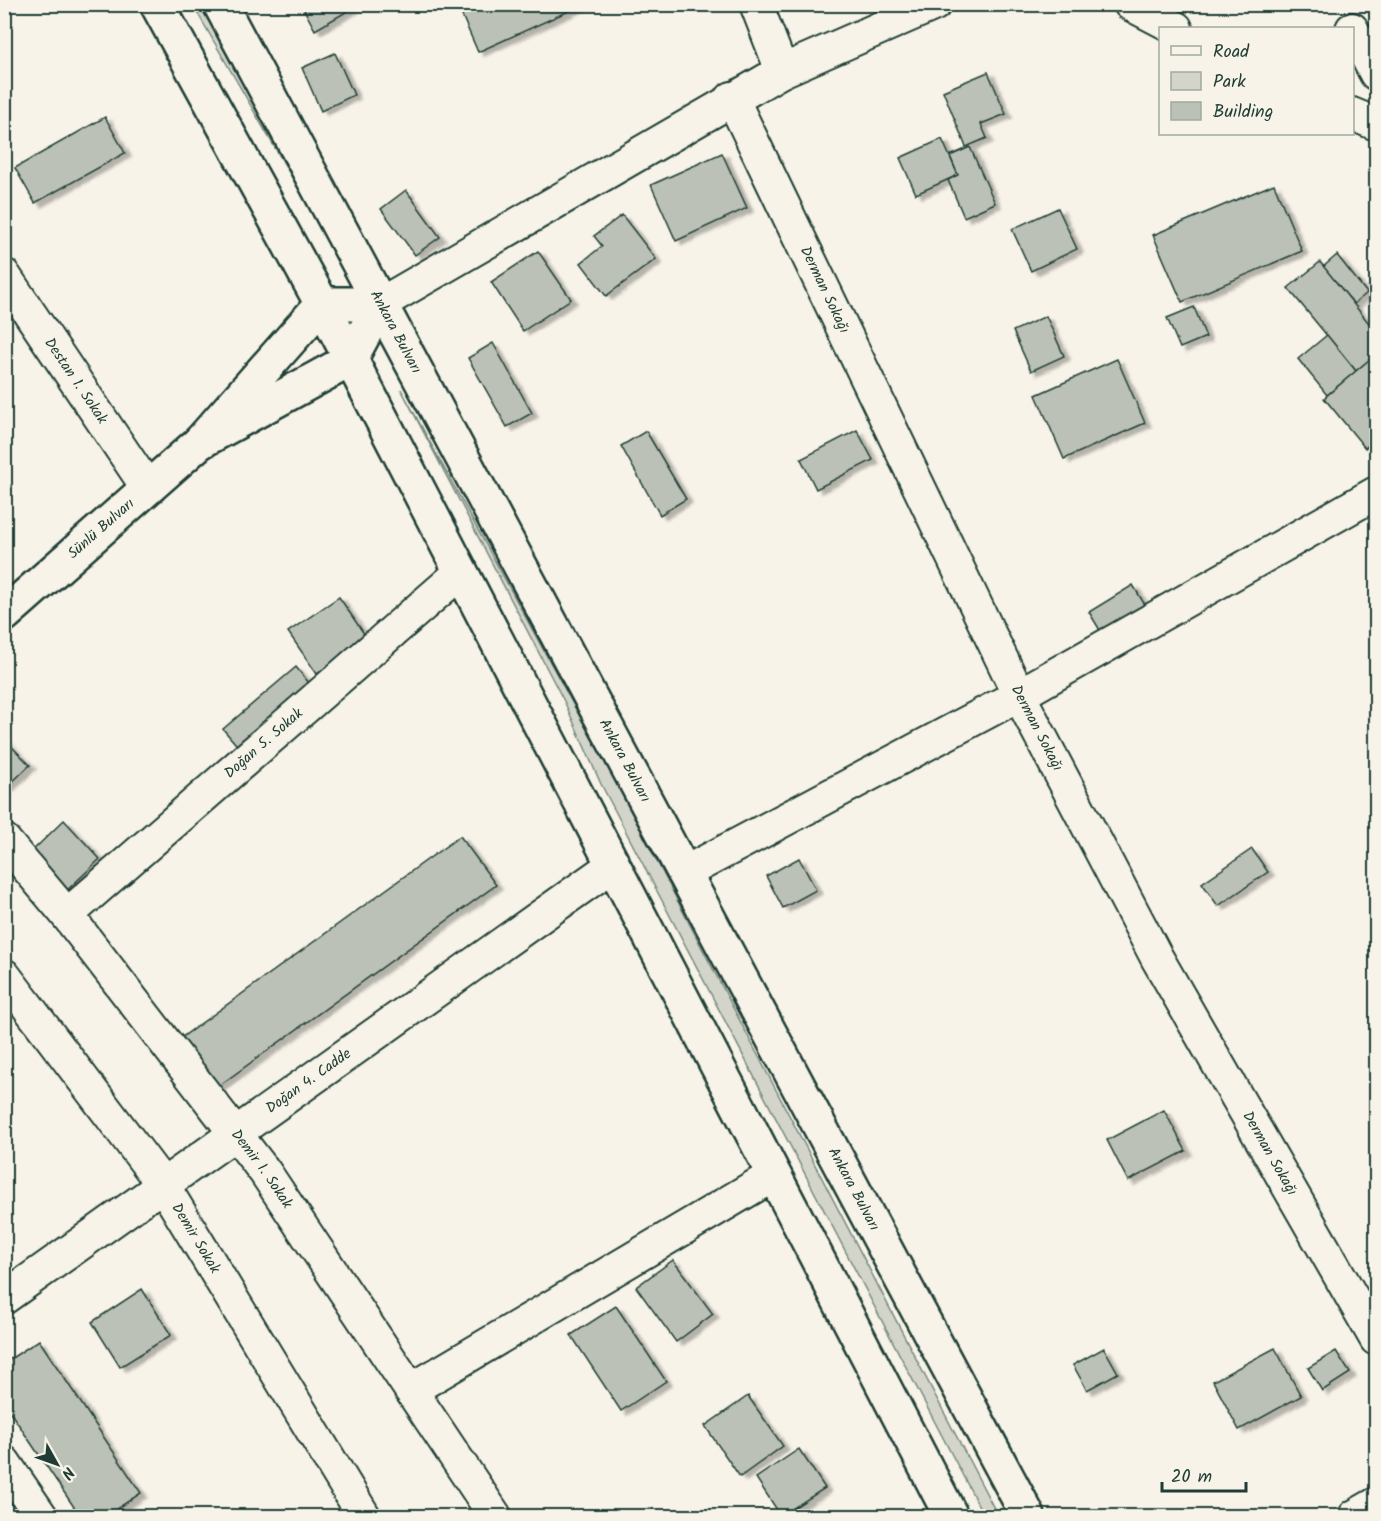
<svg xmlns="http://www.w3.org/2000/svg" width="1381" height="1521" font-family="Kalam,sans-serif">
<style>
.green{fill:#d3d5ca;stroke:#79897f;stroke-width:1.5}
.building{fill:#bbc1b6;stroke:#1f3d34;stroke-width:1.5;filter:url(#shadow)}
.lines{fill:none;stroke-linecap:round;stroke-linejoin:round}
.minor-casing{stroke:#1f3d34;stroke-width:36}
.major-casing{stroke:#1f3d34;stroke-width:38}
.minor{stroke:#f7f3e8;stroke-width:32}
.major{stroke:#f7f3e8;stroke-width:33}
.labels{text-anchor:middle;dominant-baseline:central;stroke-width:5;stroke-linejoin:round;paint-order:stroke}
.street-label{font-size:15px;fill:#1f3d34;stroke:#f7f3e8}
</style>
<defs>
<filter id="shadow"><feDropShadow dx="6" dy="4" stdDeviation="1.5" flood-color="#0004"/></filter>
</defs>
<rect width="100%" height="100%" fill="#f7f3e8"/>
<filter id="ink" filterUnits="userSpaceOnUse"><feTurbulence type="fractalNoise" baseFrequency=".0167" numOctaves="2"/><feDisplacementMap in="SourceGraphic" scale="12" xChannelSelector="R" yChannelSelector="G"/><feConvolveMatrix kernelMatrix="1 2 1 2 8 2 1 2 1" color-interpolation-filters="sRGB"/></filter>
<g filter="url(#ink)">
<g class="green">
<polygon points="193,5 200,5 337,256"/>
<polygon points="401,389 615,781 998,1516 984,1516 601,784 565,703"/>
</g>
<g class="building">
<polygon points="301,4 360,4 315,30"/>
<polygon points="457,4 584,4 478,52"/>
<polygon points="335,53 354,95 321,111 302,68"/>
<polygon points="988,72 1006,114 981,124 987,138 966,147 943,91"/>
<polygon points="105,117 125,153 35,203 15,168"/>
<polygon points="942,139 958,175 916,194 900,158"/>
<polygon points="970,147 995,203 964,217 948,180 958,175 950,156"/>
<polygon points="722,153 747,208 676,241 651,185"/>
<polygon points="1274,184 1302,251 1182,302 1153,235"/>
<polygon points="406,190 440,237 415,255 381,209"/>
<polygon points="1058,208 1077,249 1031,271 1012,229"/>
<polygon points="622,215 656,259 606,296 581,263 602,246 594,236"/>
<polygon points="538,251 571,299 523,331 491,282"/>
<polygon points="1337,255 1367,293 1354,304 1323,267"/>
<polygon points="1320,262 1376,332 1376,354 1356,371 1288,288"/>
<polygon points="1194,307 1206,337 1180,348 1167,318"/>
<polygon points="1046,316 1064,356 1031,371 1013,331"/>
<polygon points="1327,335 1356,371 1327,395 1298,359"/>
<polygon points="493,343 532,413 507,427 468,358"/>
<polygon points="1376,354 1376,439 1365,448 1324,398"/>
<polygon points="1117,359 1145,423 1064,459 1036,395"/>
<polygon points="857,430 873,460 816,489 801,459"/>
<polygon points="646,431 686,499 660,515 621,446"/>
<polygon points="1133,585 1145,605 1101,632 1089,612"/>
<polygon points="339,597 367,638 317,674 288,632"/>
<polygon points="296,667 314,689 241,750 223,729"/>
<polygon points="4,739 30,765 4,790"/>
<polygon points="64,820 100,859 61,896 25,858"/>
<polygon points="460,836 496,885 209,1093 174,1043"/>
<polygon points="1252,849 1268,872 1218,906 1202,883"/>
<polygon points="799,858 816,890 783,908 766,876"/>
<polygon points="1164,1110 1186,1151 1128,1181 1107,1140"/>
<polygon points="673,1260 713,1314 676,1342 636,1287"/>
<polygon points="142,1289 171,1335 120,1367 92,1322"/>
<polygon points="616,1306 666,1381 621,1411 571,1335"/>
<polygon points="39,1340 141,1493 106,1516 80,1516 4,1403 4,1363"/>
<polygon points="1104,1348 1118,1373 1087,1390 1073,1365"/>
<polygon points="1275,1348 1301,1396 1239,1430 1213,1381"/>
<polygon points="1336,1351 1350,1373 1322,1391 1308,1368"/>
<polygon points="748,1396 783,1446 740,1477 705,1426"/>
<polygon points="799,1449 825,1488 781,1516 756,1478"/>
</g>
<g class="lines">
<defs>
<g id="minor">
<polyline points="756,4 782,71"/>
<polyline points="1130,4 1176,28"/>
<polyline points="1352,29 1376,74"/>
<path id="s1" d="M732,98L1019,695L1157,958L1376,1339"/>
<polyline points="1352,114 1376,124"/>
<path id="s2" d="M4,275L147,487"/>
<polyline points="380,304 782,71 935,4"/>
<path id="s3" d="M4,840L67,915L265,1172L495,1516"/>
<polyline points="684,873 1019,695 1376,493"/>
<path id="s4" d="M67,915L461,572"/>
<path id="s5" d="M4,975L163,1185L364,1516"/>
<path id="s6" d="M4,1298L613,865"/>
<polyline points="411,1390 774,1175"/>
<polyline points="4,1462 41,1516"/>
<polyline points="1355,1516 1376,1504"/>
</g>
<g id="major">
<polyline points="157,4 322,304 951,1516"/>
<path id="s7" d="M220,4L1028,1516"/>
<polygon points="322,304 380,304 350,360 200,442"/>
<path id="s8" d="M4,615L200,442"/>
</g>
</defs>
<use href="#minor" class="minor-casing"/>
<use href="#major" class="major-casing"/>
<use href="#minor" class="minor"/>
<use href="#major" class="major"/>
</g>
</g>
<g class="labels">
<g class="street-label">
<text stroke="none"><textPath href="#s1" startOffset="213">Derman Sokağı</textPath></text>
<text stroke="none"><textPath href="#s7" startOffset="372">Ankara Bulvarı</textPath></text>
<text stroke="none"><textPath href="#s2" startOffset="128">Destan 1. Sokak</textPath></text>
<text stroke="none"><textPath href="#s8" startOffset="130">Sünlü Bulvarı</textPath></text>
<text stroke="none"><textPath href="#s1" startOffset="700">Derman Sokağı</textPath></text>
<text stroke="none"><textPath href="#s4" startOffset="261">Doğan 5. Sokak</textPath></text>
<text stroke="none"><textPath href="#s7" startOffset="858">Ankara Bulvarı</textPath></text>
<text stroke="none"><textPath href="#s6" startOffset="374">Doğan 4. Cadde</textPath></text>
<text stroke="none"><textPath href="#s1" startOffset="1185">Derman Sokağı</textPath></text>
<text stroke="none"><textPath href="#s3" startOffset="418">Demir 1. Sokak</textPath></text>
<text stroke="none"><textPath href="#s7" startOffset="1344">Ankara Bulvarı</textPath></text>
<text stroke="none"><textPath href="#s5" startOffset="326">Demir Sokak</textPath></text>
</g>
</g>
<rect width="1381" height="1521" fill="none" stroke="#f7f3e8" stroke-width="24"/>
<rect x="12" y="12" width="1357" height="1497" fill="none" stroke="#1f3d34" stroke-width="2" filter="url(#ink)"/>
<rect x="1159" y="27" width="195" height="108" fill="#f7f3e8" stroke="#a1aaa0" stroke-width="1.5"/>
<rect x="1171" y="46" width="30" height="9" fill="#f7f3e8" stroke="#a1aaa0" stroke-width="1.5"/>
<text x="1213" y="57" font-size="18" fill="#1f3d34">Road</text>
<rect x="1171" y="72" width="30" height="18" fill="#d3d5ca" stroke="#a1aaa0" stroke-width="1.5"/>
<text x="1213" y="87" font-size="18" fill="#1f3d34">Park</text>
<rect x="1171" y="102" width="30" height="18" fill="#bbc1b6" stroke="#a1aaa0" stroke-width="1.5"/>
<text x="1213" y="117" font-size="18" fill="#1f3d34">Building</text>
<g transform="translate(57 1464) rotate(130)" stroke="#f7f3e8" stroke-width="4.5" paint-order="stroke">
<path d="M0-4.5L10 22L0 15L-10 22Z" fill="#1f3d34"/>
<text y="-9" font-size="16" font-weight="bold" text-anchor="middle" fill="#1f3d34">N</text>
</g>
<path d="M1162 1482v9h84v-9" fill="none" stroke="#1f3d34" stroke-width="3"/>
<text x="1171" y="1482" font-size="18" fill="#1f3d34" stroke="#f7f3e8" stroke-width="4.5" paint-order="stroke">20 m</text>
</svg>
